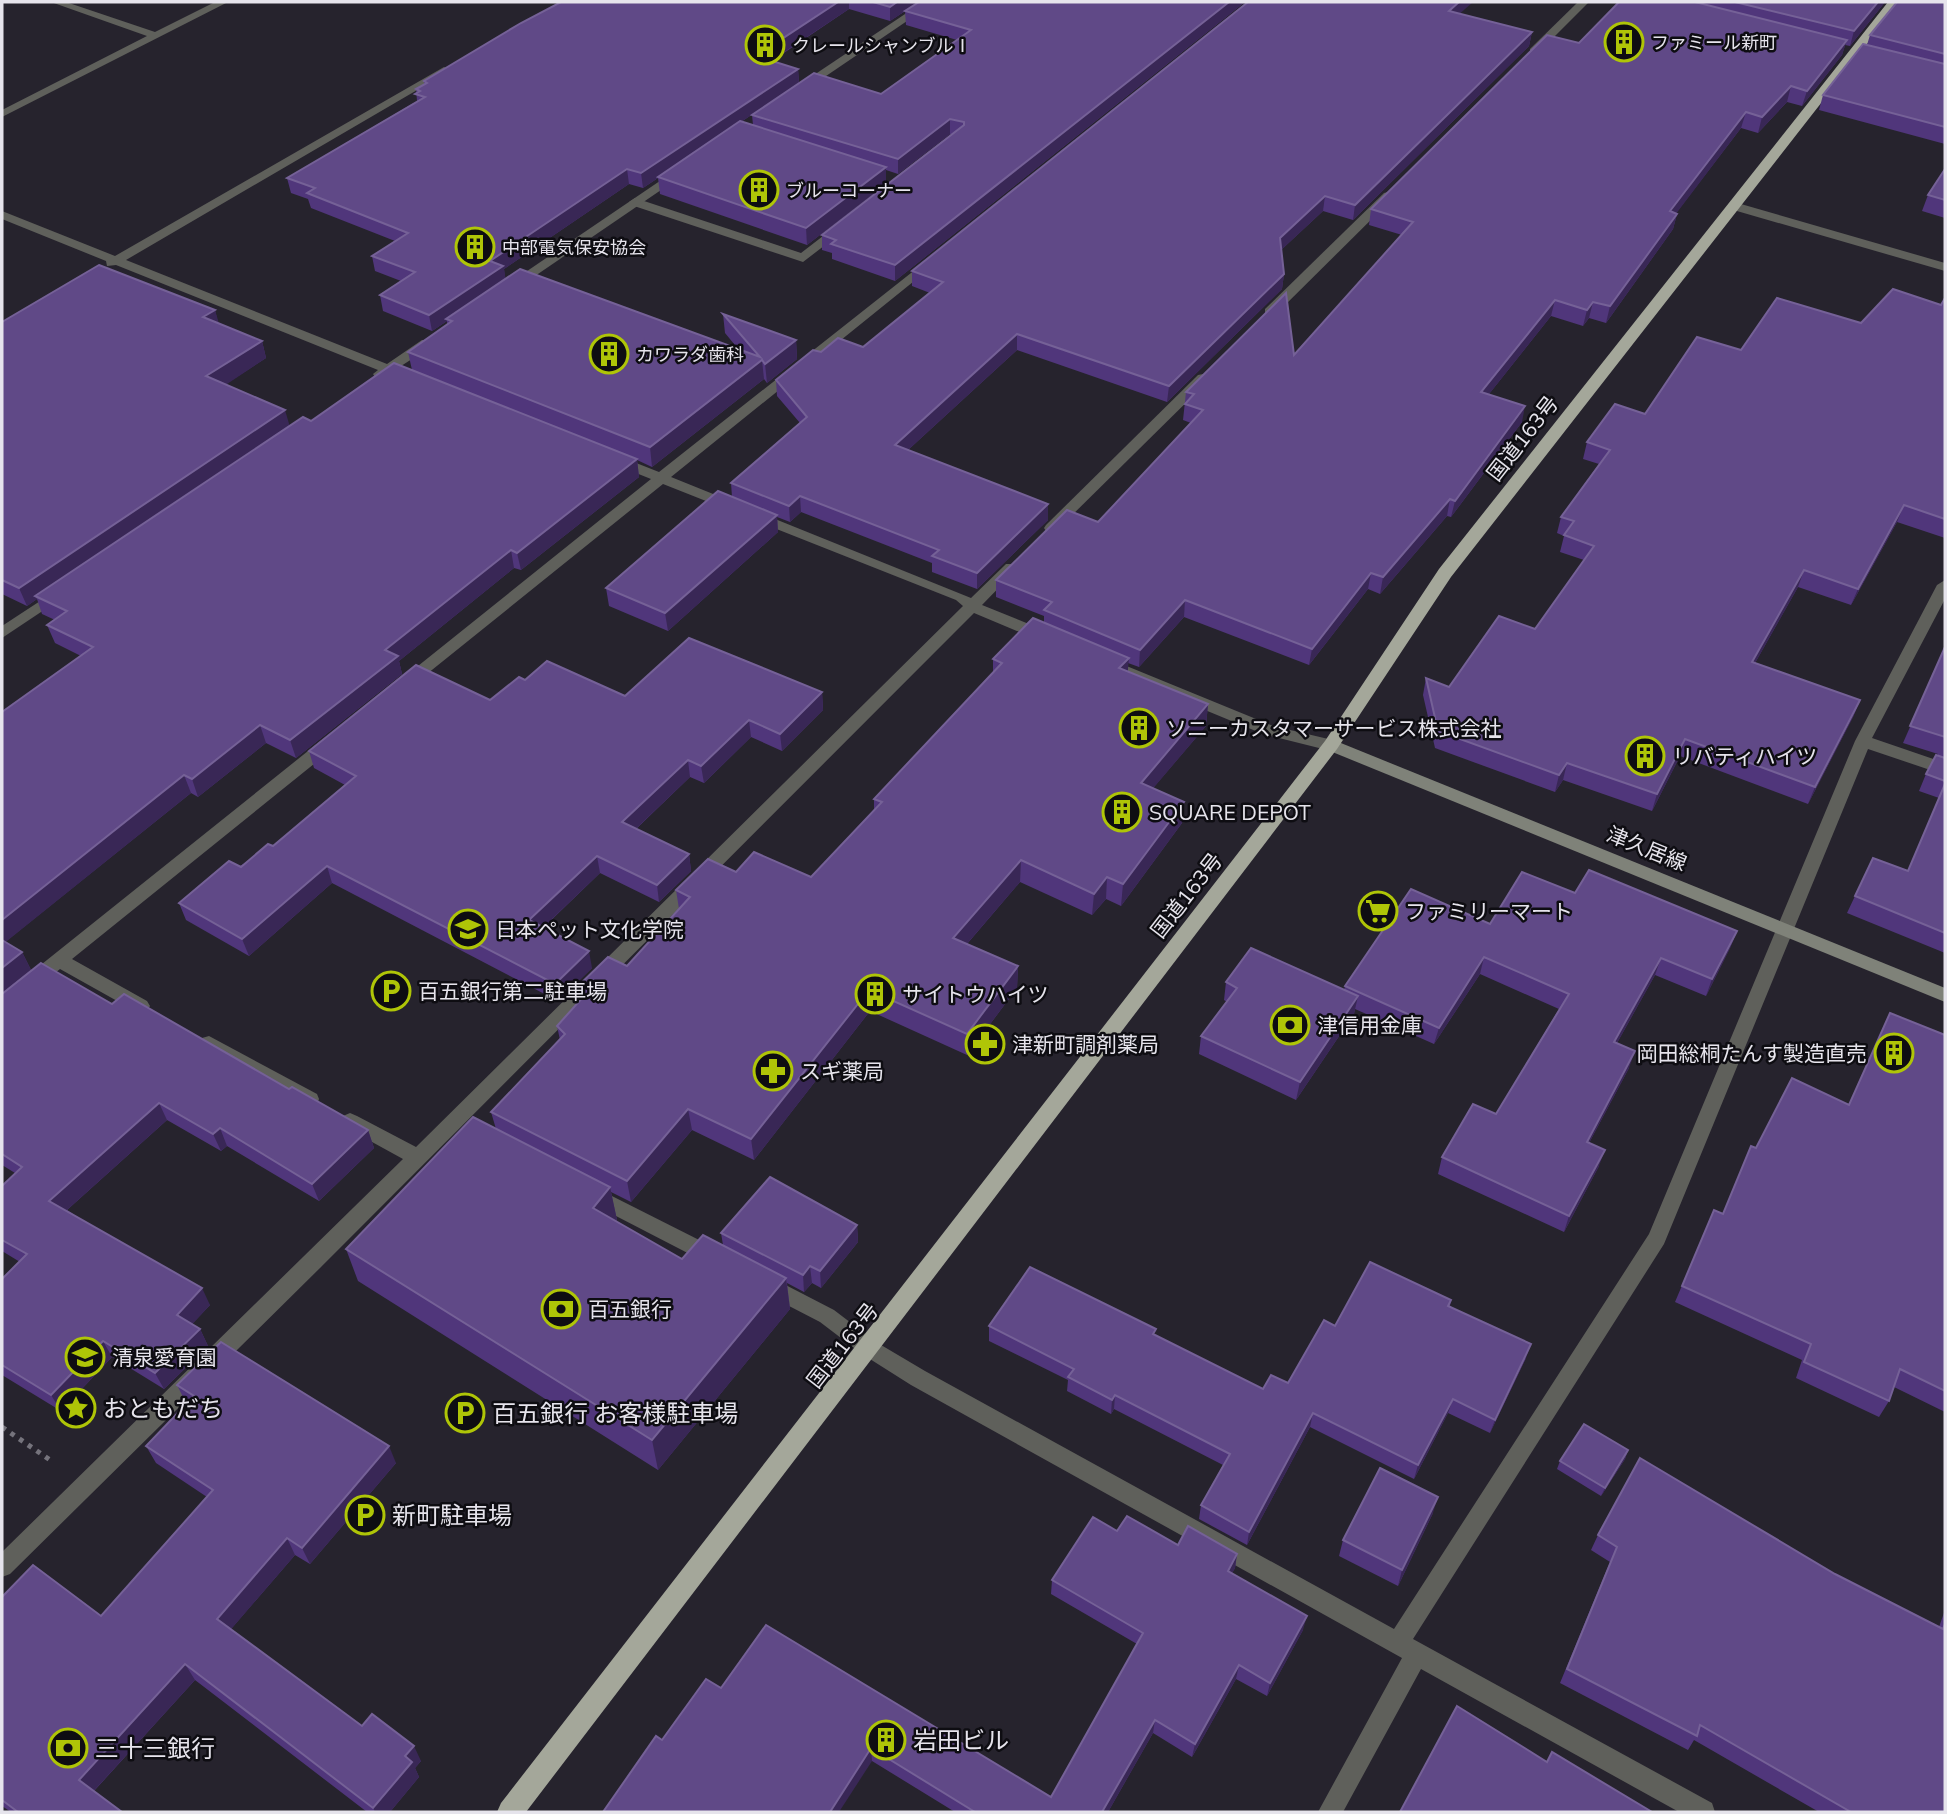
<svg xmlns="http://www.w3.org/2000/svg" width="1947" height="1814" font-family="Mulish,'Noto Sans JP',sans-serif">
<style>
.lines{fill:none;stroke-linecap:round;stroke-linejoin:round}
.path{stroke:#75737c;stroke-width:5;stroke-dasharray:4.5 6;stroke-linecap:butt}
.service{fill:#5f605b;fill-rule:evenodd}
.minor{fill:#5f605b;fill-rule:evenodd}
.secondary{fill:#7f8279;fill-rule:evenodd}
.trunk{fill:#a4a79a;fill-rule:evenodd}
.wall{fill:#50367b}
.shaded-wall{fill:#392756}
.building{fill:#604987;stroke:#756197;stroke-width:2}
.labels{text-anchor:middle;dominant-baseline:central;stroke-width:5;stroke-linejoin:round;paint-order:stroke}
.far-poi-label{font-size:18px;fill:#e6e4ec;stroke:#0e0d12;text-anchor:start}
.street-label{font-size:21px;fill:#e6e4ec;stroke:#0e0d12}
.poi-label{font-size:21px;fill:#e6e4ec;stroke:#0e0d12;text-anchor:start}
.near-poi-label{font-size:24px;fill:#e6e4ec;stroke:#0e0d12;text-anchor:start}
</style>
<rect width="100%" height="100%" fill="#26232d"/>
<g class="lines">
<polyline class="path" points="2,1427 53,1462"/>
<polygon class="service" points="635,198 801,253 836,226 844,226 846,229 803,262 631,205 629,202"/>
<g class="minor">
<polygon points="51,2 66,2 155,32 215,2 228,2 2,117 2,110 147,36"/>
<polygon points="923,2 935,2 804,91 796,91 796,87"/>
<polygon points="1578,2 1589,2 1538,53 1530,53 1530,49"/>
<polygon points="444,67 450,70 448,72 126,260 387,364 422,340 432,340 432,346 398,368 413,374 413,380 408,381 389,374 375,377 373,374 378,370 116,265 107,266 106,261 2,219 2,211 115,256"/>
<polygon points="679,168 683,169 683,175 516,289 506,289 505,286"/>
<polygon points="1388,192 1392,193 1392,199 1275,315 1265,315 1265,309 1384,193"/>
<polygon points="1734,202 1945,263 1945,271 1730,209 1728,206"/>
<polygon points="930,258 934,259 934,265 671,477 971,598 1006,564 1016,564 1018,567 1016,570 982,605 1051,633 1054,637 1051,641 1041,641 974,613 320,1268 10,1574 2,1577 2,1552 403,1159 343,1126 340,1121 343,1116 350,1113 357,1116 416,1147 963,606 956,600 663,484 412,686 406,687 398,682 651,479 611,463 611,457 621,457 659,472"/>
<polygon points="1203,374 1208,375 1208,381 1056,531 1046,531 1044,528 1046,525 1198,375"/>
<polygon points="1945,580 1945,599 1872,738 1945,763 1945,775 1868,749 1664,1244 1413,1639 1712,1803 1715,1812 1679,1812 1421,1669 1343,1812 1318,1812 1402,1658 911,1385 862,1354 820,1322 760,1291 757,1285 760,1279 767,1276 774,1279 834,1310 876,1342 925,1371 1394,1629 1649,1234 1855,741 1937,585"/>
<polygon points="60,588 68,593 65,596 2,638 2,626"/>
<polygon points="1107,658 1273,726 1337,741 1339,745 1331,751 1263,734 1101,667 1099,663"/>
<polygon points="329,737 335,739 337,743 335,747 72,959 147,1001 150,1006 147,1011 135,1011 60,969 8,1011 2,1013 2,996 323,739"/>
<polygon points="209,1036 317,1094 319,1099 317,1104 310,1107 303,1104 202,1048 200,1043 202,1038"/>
<polygon points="594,1187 719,1250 722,1256 719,1262 712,1264 705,1262 587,1201 584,1195 587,1189"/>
</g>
<polygon class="secondary" points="1331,739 1945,988 1945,1002 1325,749 1323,745"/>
<polygon class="trunk" points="1888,2 1900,2 1451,577 1337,749 526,1812 497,1812 501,1803 1325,741 1439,569"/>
</g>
<g class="wall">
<polygon points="561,2 919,2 890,21 849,9 772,61 798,69 799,83 741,122 753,125 752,115 881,94 957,40 906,25 905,11 919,2 1245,2 895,281 832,259 832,253 822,250 822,235 952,134 950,134 898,174 886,170 886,184 807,245 660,194 658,178 643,188 629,184 504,269 505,279 739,350 725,333 723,314 796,340 797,359 767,383 764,379 652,467 637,460 639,477 521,570 514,568 399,661 402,674 296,758 266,743 198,797 191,793 5,942 22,952 31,970 2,993 2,712 81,656 55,643 47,625 55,620 42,614 37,599 27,606 2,594 2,322 215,310 218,323 262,341 266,358 226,384 290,426 311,421 412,370 408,352 447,325 447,321 432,331 383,311 380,295 401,281 375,271 372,256 395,241 311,208 308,199 291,193 287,178 417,101 416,89 424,84 424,81"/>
<polygon points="1619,2 1885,2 1850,46 1845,45 1842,55 1802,106 1787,102 1758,133 1741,128 1676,213 1677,214 1673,229 1606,323 1589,318 1583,326 1551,316 1489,394 1522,422 1451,517 1447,516 1380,594 1368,589 1309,665 1184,617 1139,667 1128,663 1128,672 1208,704 1206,726 1153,788 1184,802 1182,823 1121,906 1106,899 1092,915 1020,882 967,944 1018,966 1017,988 967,1055 870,1011 754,1160 692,1130 631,1202 611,1192 617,1220 616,1221 682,1259 723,1245 721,1233 857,1225 858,1242 821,1288 812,1283 804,1292 787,1283 790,1309 658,1470 358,1281 346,1249 496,1129 491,1112 560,1040 557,1026 577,1004 574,990 627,966 679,909 676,890 736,872 811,877 874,810 874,799 993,672 993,659 1044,622 1044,616 996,597 996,580 1098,522 1191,423 1183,420 1186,392 1294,355 1402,235 1369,225 1371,209 1579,43"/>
<polygon points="1945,2 1945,144 1819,110 1823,95 1867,45 1870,35"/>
<polygon points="1460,14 1532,32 1529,46 1353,220 1323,211 1281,250 1284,274 1282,289 1167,402 1017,350 908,450 1048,504 1048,520 977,589 932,572 932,563 801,512 790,522 777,517 778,532 668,631 609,606 606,588 732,497 731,483 800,423 777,396 776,380 821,352 863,347 930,293 912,286 912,271"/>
<polygon points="1945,169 1945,218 1922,211 1928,195"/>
<polygon points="1945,298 1945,538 1897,522 1851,605 1798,587 1755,663 1860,700 1853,717 1808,804 1680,756 1652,811 1563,780 1555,792 1435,748 1423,695 1426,678 1449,687 1535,629 1584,560 1560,552 1564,536 1557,533 1561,517 1599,464 1583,459 1587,442 1645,414 1741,350 1941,305"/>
<polygon points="1945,647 1945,953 1847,913 1855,896 1908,871 1939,798 1919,791 1926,774 1938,754 1903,743"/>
<polygon points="525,680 625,696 822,692 823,710 782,751 751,737 704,783 690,777 636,829 689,854 691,871 659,902 600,873 543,928 592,968 558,1001 332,883 249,956 186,920 179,903 273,846 345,785 314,768 309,751 490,700"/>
<polygon points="1575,893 1737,931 1730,948 1706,996 1655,975 1617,1043 1629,1068 1589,1143 1599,1166 1564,1232 1438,1174 1442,1157 1496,1114 1559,1009 1480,974 1434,1044 1355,1009 1354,1014 1296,1100 1199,1054 1201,1036 1227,1002 1224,1000 1226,982 1344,990 1345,986 1490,924"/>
<polygon points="2,994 112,1004 289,1089 368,1130 374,1148 319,1201 227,1146 221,1151 167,1120 67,1210 210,1305 192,1324 200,1329 208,1346 164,1389 112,1357 61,1411 2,1375 2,1279 20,1262 2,1251 2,1186 15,1173 2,1165"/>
<polygon points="1945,1035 1945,1412 1894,1387 1889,1401 1879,1417 1796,1378 1802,1360 1675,1302 1714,1210 1723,1214 1756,1148 1849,1104"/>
<polygon points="1451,1300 1450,1306 1526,1358 1490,1433 1448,1413 1414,1479 1310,1427 1247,1545 1199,1519 1201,1505 1223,1465 1114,1409 1111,1414 1067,1391 1068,1380 989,1341 989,1326 1155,1335 1263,1389 1288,1383 1335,1326"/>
<polygon points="177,1385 396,1463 310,1564 295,1555 231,1629 362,1726 421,1761 415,1768 419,1777 390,1812 367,1812 195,1680 94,1791 122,1812 11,1812 2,1806 2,1597 101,1616 207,1497 156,1463 146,1446 186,1403"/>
<polygon points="1628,1450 1625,1459 1601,1496 1557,1469 1560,1461"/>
<polygon points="1433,1513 1398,1586 1339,1556 1343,1540"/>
<polygon points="1117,1531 1178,1545 1237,1554 1235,1568 1232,1573 1303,1630 1267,1696 1236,1679 1192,1757 1153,1733 1108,1812 955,1812 872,1761 662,1740 721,1688 1051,1797 1137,1644 1051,1594 1052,1580"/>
<polygon points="1598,1535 1835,1574 1939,1627 1945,1610 1945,1812 1819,1812 1694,1740 1688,1750 1560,1683 1610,1562 1591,1550"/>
</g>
<g class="shaded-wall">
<polygon points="838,2 849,2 849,9 757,70 756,56"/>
<polygon points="897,2 919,2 890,21 890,7"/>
<polygon points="1229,2 1245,2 895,281 895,265"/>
<polygon points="1459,2 1473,2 1447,25 1449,11"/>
<polygon points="1878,2 1885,2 1850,46 1854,31"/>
<polygon points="1532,32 1529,46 1353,220 1355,205"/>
<polygon points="1847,40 1842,55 1802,106 1807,91"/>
<polygon points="798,69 799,83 643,188 641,173"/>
<polygon points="1791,86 1787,102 1758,133 1762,117"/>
<polygon points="1746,112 1741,128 1666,227 1670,211"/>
<polygon points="950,119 950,134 898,174 898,159"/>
<polygon points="886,167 886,184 807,245 806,228"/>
<polygon points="627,169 629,184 504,269 506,281 446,319 447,321 432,331 429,315 490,261"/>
<polygon points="1325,196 1323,211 1278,253 1280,238"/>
<polygon points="1677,214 1673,229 1606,323 1610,306"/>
<polygon points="1284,274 1282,289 1167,402 1169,386"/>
<polygon points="1555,300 1551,316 1478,408 1481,392"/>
<polygon points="1593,302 1589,318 1583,326 1587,310"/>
<polygon points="215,310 220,327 203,317"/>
<polygon points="1017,334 1017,350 896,461 895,445"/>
<polygon points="796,340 797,359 767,383 765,364"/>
<polygon points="262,341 266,358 212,394 206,376"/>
<polygon points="762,360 764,379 652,467 650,447"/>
<polygon points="1525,406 1522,422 1451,517 1455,501"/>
<polygon points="285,410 290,427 35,596 37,599 27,606 19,588"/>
<polygon points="637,459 639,477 521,570 517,553"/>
<polygon points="800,496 801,512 790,522 789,506"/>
<polygon points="1450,499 1447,516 1380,594 1383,577"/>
<polygon points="1048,504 1048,520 977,589 977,573"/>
<polygon points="1904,505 1897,522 1851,605 1858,589"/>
<polygon points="777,515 778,532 668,631 665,613"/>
<polygon points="511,550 514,568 399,661 402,674 296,758 290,740 385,650"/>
<polygon points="1804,570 1798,587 1746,679 1752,662"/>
<polygon points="1371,573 1368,589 1309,665 1312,649"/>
<polygon points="1185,600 1184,617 1139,667 1140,650"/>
<polygon points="1129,658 1127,680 1119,668"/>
<polygon points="822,692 823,710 782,751 780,734"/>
<polygon points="1860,700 1853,717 1808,804 1815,787"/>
<polygon points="1208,704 1206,726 1139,805 1141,783"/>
<polygon points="749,720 751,737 704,783 701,766"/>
<polygon points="260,725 266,743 198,797 192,779"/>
<polygon points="1685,739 1680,756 1652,811 1657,794"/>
<polygon points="688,760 690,777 625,839 622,822"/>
<polygon points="1567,763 1563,780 1555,792 1559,775"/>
<polygon points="184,775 191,793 2,945 2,920"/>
<polygon points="1184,802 1182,823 1121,906 1123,884"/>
<polygon points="689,854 691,871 659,902 657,885"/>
<polygon points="597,856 600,873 533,937 529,920"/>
<polygon points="1021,860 1020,882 953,960 953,938"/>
<polygon points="327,866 332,883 249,956 242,939"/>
<polygon points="1107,877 1106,899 1092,915 1094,894"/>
<polygon points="1737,931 1730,948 1706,996 1712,979"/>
<polygon points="589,951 592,968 558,1001 555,984"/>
<polygon points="22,952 31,970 2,993 2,968"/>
<polygon points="1484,957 1480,974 1434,1044 1439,1028"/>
<polygon points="1661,958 1655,975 1608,1059 1614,1042"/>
<polygon points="1018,966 1017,988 967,1055 967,1034"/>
<polygon points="869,990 870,1011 754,1160 751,1139"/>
<polygon points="1358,996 1354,1014 1296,1100 1300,1082"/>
<polygon points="1635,1051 1629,1068 1581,1158 1587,1142"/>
<polygon points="159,1103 167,1120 58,1218 49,1201"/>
<polygon points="688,1109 692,1130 631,1202 627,1181"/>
<polygon points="220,1128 227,1146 221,1151 213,1134"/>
<polygon points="368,1130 374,1148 319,1201 312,1184"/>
<polygon points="1605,1150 1599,1166 1564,1232 1569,1216"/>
<polygon points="610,1187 617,1220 600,1240 593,1208"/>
<polygon points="857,1225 858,1242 821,1288 820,1271"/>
<polygon points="810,1266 812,1283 804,1292 803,1275"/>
<polygon points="786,1278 790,1309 658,1470 652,1440"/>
<polygon points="202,1288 210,1305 185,1332 177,1315"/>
<polygon points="200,1329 208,1346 164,1389 155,1373"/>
<polygon points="103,1341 112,1357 61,1411 51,1395"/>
<polygon points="1531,1344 1526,1358 1490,1433 1495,1420"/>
<polygon points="1115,1395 1114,1409 1111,1414 1112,1400"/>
<polygon points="1453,1399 1448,1413 1414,1479 1418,1465"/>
<polygon points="1313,1413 1310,1427 1247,1545 1249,1532"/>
<polygon points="389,1446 396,1463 310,1564 302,1548"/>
<polygon points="1628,1450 1625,1459 1601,1496 1605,1488"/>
<polygon points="1438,1497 1433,1513 1398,1586 1402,1570"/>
<polygon points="287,1538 295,1555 226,1635 217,1619"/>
<polygon points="1237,1554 1235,1568 1226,1585 1228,1571"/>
<polygon points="1307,1616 1303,1630 1267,1696 1270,1683"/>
<polygon points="185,1664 195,1680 90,1795 79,1780"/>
<polygon points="1239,1665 1236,1679 1192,1757 1195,1744"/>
<polygon points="1155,1720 1153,1733 1108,1812 1102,1812"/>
<polygon points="414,1746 421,1761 415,1768 419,1777 390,1812 375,1812 373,1808 405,1756"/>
<polygon points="871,1748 872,1761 839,1812 830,1812"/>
</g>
<g class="building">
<polygon points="561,2 838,2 756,56 798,69 641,173 627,169 490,261 503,266 429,315 380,295 415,272 372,256 408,233 307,193 315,188 287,178 425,97 415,94 420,91 416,89 427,83 424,81 521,23"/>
<polygon points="873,2 897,2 890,7"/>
<polygon points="919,2 1229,2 895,265 831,244 836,240 822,235 964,125 964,122 950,119 898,159 752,115 814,73 881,94 971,30 905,11"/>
<polygon points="1248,2 1459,2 1449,11 1532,32 1355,205 1325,196 1280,238 1284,274 1169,386 1017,334 895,445 1048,504 977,573 932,556 939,550 800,496 789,506 731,483 807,417 776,380 813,350 821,352 838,338 863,347 943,282 912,271"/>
<polygon points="1619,2 1695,2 1847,40 1807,91 1791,86 1762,117 1746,112 1670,211 1677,214 1610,306 1593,302 1587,310 1555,300 1481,392 1525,406 1455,501 1450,499 1383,577 1371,573 1312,649 1185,600 1140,650 1044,610 1052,602 996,580 1067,510 1098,522 1203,410 1185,404 1194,394 1186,392 1286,293 1294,355 1413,222 1371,209 1547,35 1579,43"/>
<polygon points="1735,2 1878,2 1854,31"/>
<polygon points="1897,2 1945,2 1945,54 1870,35"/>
<polygon points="1863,44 1945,64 1945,127 1823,95"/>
<polygon points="740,121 886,167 806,228 658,177"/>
<polygon points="1945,169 1945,200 1928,195"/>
<polygon points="99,265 215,310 203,317 262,341 206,376 285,410 19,588 2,580 2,322"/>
<polygon points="520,269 760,357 723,314 796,340 765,364 762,360 650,447 408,352 452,321 446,319"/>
<polygon points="1893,289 1941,305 1945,298 1945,519 1904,505 1858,589 1804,570 1752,662 1860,700 1815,787 1685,739 1657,794 1567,763 1559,775 1438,731 1426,678 1449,687 1499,616 1535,629 1594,546 1564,535 1574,521 1561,517 1610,450 1587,442 1615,404 1645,414 1697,337 1741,350 1777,298 1861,323"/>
<polygon points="394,363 637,459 517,553 511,550 385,650 398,656 290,740 260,725 192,779 184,775 2,920 2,712 93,647 47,625 67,611 35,596 303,417 311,421"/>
<polygon points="718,491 777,515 665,613 606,588"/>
<polygon points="1033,618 1129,658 1119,668 1208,704 1141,783 1184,802 1123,884 1107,877 1094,894 1021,860 953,938 1018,966 967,1034 869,990 751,1139 688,1109 627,1181 491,1112 565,1034 557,1026 584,996 574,990 608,957 627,966 690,897 676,890 708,859 736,872 754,852 811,877 882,802 874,799 1002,663 993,659"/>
<polygon points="689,638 822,692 780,734 749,720 701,766 688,760 622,822 689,854 657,885 597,856 529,920 589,951 555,984 327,866 242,939 179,903 229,861 241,867 268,844 273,846 356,776 309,751 416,665 490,700 519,677 525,680 547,661 625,696"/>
<polygon points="1945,647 1945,737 1910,726"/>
<polygon points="1936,755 1945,758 1945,781 1926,774"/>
<polygon points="1945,784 1945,933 1855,896 1873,858 1908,871"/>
<polygon points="1589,870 1737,931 1712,979 1661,958 1614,1042 1635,1051 1587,1142 1605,1150 1569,1216 1442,1157 1473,1104 1496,1114 1569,994 1484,957 1439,1028 1345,986 1411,889 1490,924 1522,872 1575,893"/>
<polygon points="2,940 22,952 2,968"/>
<polygon points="1251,948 1358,996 1300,1082 1201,1036 1237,988 1226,982"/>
<polygon points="41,963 112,1004 124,994 289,1089 292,1087 368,1130 312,1184 220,1128 213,1134 159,1103 49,1201 202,1288 177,1315 200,1329 155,1373 103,1341 51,1395 2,1365 2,1279 27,1254 2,1240 2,1186 22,1167 2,1154 2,994"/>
<polygon points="1890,1013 1945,1035 1945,1391 1900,1369 1889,1401 1804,1362 1811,1344 1682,1286 1714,1210 1723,1214 1751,1146 1756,1148 1792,1078 1849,1105"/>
<polygon points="473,1117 610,1187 593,1208 682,1259 703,1235 786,1278 652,1440 346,1249"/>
<polygon points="770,1177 857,1225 820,1271 810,1266 803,1275 721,1233"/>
<polygon points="1370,1262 1451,1300 1448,1306 1531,1344 1495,1420 1453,1399 1418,1465 1313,1413 1249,1532 1201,1505 1230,1454 1115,1395 1112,1400 1068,1377 1074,1369 989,1326 1030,1267 1156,1329 1153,1334 1263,1389 1271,1375 1288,1383 1324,1320 1335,1326"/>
<polygon points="221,1342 389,1446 302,1548 287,1538 217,1619 362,1726 372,1714 414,1746 405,1756 412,1762 373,1808 185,1664 79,1780 122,1812 18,1812 2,1800 2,1597 33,1565 101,1616 213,1490 146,1446 194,1396 177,1385"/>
<polygon points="1584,1424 1628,1450 1605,1488 1560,1461"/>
<polygon points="1640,1458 1835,1574 1943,1629 1945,1624 1945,1812 1851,1812 1700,1725 1697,1736 1567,1669 1617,1547 1598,1535"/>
<polygon points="1380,1468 1438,1497 1402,1570 1343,1540"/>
<polygon points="1127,1516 1178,1545 1188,1526 1237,1554 1228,1571 1307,1616 1270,1683 1239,1665 1195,1744 1155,1720 1102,1812 975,1812 871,1748 830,1812 603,1812 656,1736 662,1740 706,1679 721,1688 766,1625 1051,1797 1143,1633 1052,1580 1093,1517 1117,1531"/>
<polygon points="1457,1706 1547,1762 1552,1752 1652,1812 1400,1812"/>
</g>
<defs>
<symbol id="building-ring" viewBox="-11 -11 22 22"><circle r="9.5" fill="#0e0d12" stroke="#afc507" stroke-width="1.5"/><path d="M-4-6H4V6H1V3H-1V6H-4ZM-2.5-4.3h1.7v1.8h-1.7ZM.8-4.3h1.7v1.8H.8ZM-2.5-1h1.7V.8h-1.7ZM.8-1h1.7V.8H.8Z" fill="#afc507"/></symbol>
<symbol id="supermarket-ring" viewBox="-11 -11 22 22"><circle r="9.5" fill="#0e0d12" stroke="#afc507" stroke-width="1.5"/><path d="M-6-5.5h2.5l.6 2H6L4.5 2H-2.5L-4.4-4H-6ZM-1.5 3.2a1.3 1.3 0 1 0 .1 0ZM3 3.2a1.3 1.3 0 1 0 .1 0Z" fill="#afc507"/></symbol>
<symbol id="university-ring" viewBox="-11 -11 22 22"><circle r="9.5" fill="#0e0d12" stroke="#afc507" stroke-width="1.5"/><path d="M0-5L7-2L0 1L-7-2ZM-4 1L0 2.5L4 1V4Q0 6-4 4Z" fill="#afc507"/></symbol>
<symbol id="parking-ring" viewBox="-11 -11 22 22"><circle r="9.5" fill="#0e0d12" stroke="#afc507" stroke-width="1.5"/><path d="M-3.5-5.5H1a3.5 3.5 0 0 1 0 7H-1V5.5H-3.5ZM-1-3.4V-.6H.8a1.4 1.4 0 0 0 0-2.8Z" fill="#afc507"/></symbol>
<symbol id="bank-ring" viewBox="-11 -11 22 22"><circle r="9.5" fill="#0e0d12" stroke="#afc507" stroke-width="1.5"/><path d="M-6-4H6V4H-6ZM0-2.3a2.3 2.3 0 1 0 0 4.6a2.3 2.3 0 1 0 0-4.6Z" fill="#afc507"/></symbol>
<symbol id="pharmacy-ring" viewBox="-11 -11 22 22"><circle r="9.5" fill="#0e0d12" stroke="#afc507" stroke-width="1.5"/><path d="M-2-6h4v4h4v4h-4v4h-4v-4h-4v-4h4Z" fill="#afc507"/></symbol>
<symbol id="school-ring" viewBox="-11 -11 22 22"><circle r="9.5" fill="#0e0d12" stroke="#afc507" stroke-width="1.5"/><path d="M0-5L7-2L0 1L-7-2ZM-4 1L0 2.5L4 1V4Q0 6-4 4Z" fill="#afc507"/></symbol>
<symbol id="sight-ring" viewBox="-11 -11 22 22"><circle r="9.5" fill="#0e0d12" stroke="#afc507" stroke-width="1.5"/><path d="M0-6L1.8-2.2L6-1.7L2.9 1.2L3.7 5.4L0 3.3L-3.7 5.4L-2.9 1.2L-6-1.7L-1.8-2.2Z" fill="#afc507"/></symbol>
</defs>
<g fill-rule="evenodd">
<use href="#building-ring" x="1602" y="20" width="44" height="44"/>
<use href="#building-ring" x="743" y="23" width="44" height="44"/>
<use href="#building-ring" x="737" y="168" width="44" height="44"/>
<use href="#building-ring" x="453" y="225" width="44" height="44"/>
<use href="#building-ring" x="587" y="332" width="44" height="44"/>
<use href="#building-ring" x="1117" y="706" width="44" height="44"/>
<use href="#building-ring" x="1623" y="734" width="44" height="44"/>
<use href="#building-ring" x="1100" y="790" width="44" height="44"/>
<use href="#supermarket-ring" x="1356" y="889" width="44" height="44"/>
<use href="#university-ring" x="446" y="907" width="44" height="44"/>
<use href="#parking-ring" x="369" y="969" width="44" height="44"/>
<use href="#building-ring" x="853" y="972" width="44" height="44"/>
<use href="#bank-ring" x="1268" y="1003" width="44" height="44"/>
<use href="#pharmacy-ring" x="963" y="1022" width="44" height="44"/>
<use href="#building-ring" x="1872" y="1031" width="44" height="44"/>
<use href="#pharmacy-ring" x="751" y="1049" width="44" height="44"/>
<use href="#bank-ring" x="539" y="1287" width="44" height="44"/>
<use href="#school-ring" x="63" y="1335" width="44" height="44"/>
<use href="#sight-ring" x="54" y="1386" width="44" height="44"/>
<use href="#parking-ring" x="443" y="1391" width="44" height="44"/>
<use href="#parking-ring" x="343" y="1493" width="44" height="44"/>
<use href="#building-ring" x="864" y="1718" width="44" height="44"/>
<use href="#bank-ring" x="46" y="1726" width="44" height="44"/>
</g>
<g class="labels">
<g class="far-poi-label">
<text x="1651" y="42">ファミール新町</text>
<text x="792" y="45">クレールシャンブルⅠ</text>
<text x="786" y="190">ブルーコーナー</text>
<text x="502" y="247">中部電気保安協会</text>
<text x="636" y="354">カワラダ歯科</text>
</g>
<g class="street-label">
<text transform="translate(1522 438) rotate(-52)">国道163号</text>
<text transform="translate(1647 848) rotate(22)">津久居線</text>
<text transform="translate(1186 895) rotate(-52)">国道163号</text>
<text transform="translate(842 1345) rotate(-52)">国道163号</text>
</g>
<g class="poi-label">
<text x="1166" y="728">ソニーカスタマーサービス株式会社</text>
<text x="1672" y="756">リバティハイツ</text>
<text x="1149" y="812">SQUARE DEPOT</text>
<text x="1405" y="911">ファミリーマート</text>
<text x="495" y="929">日本ペット文化学院</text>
<text x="418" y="991">百五銀行第二駐車場</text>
<text x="902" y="994">サイトウハイツ</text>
<text x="1317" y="1025">津信用金庫</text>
<text x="1012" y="1044">津新町調剤薬局</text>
<text x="1867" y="1053" text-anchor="end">岡田総桐たんす製造直売</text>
<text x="800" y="1071">スギ薬局</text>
<text x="588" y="1309">百五銀行</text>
<text x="112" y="1357">清泉愛育園</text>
</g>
<g class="near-poi-label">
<text x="103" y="1408">おともだち</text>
<text x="492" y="1413">百五銀行 お客様駐車場</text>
<text x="392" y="1515">新町駐車場</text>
<text x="913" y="1740">岩田ビル</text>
<text x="95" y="1748">三十三銀行</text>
</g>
</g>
<rect width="1947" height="1814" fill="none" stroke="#e6e4ec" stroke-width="7"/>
</svg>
